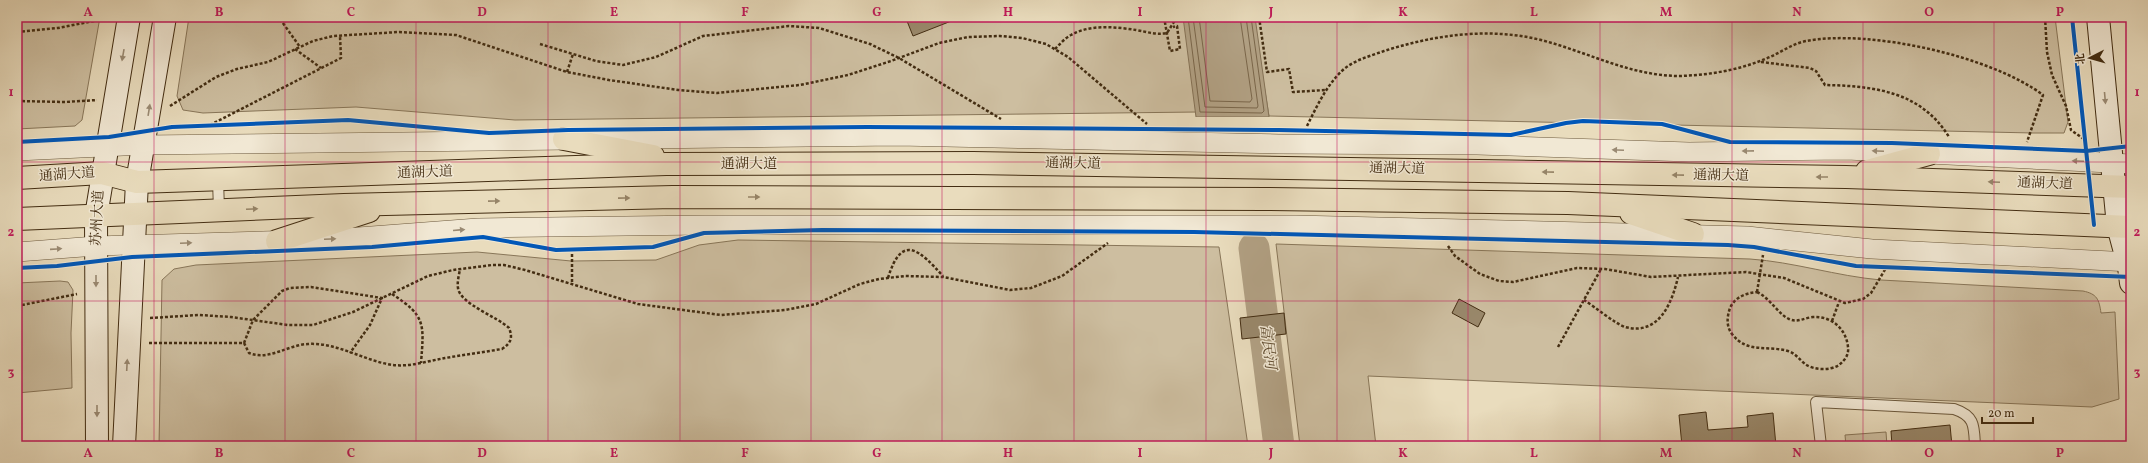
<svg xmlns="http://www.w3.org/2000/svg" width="2148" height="463" font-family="Vollkorn,'Noto Serif SC',serif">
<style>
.green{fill:#cdbea0;stroke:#887659}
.water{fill:#b1a083;stroke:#857256}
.pier{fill:#e9dcbd}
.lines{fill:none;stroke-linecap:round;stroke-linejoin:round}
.shore{stroke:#7a664a;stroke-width:1}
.river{stroke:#b1a083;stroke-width:31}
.building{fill:#99886b;stroke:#432d12}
.lane-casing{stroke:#6c593d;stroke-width:12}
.street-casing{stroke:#6c593d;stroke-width:20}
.secondary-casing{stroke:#432d12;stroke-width:24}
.primary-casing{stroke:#432d12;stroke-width:24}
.path{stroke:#432d12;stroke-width:2.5;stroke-dasharray:3 2;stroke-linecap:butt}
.lane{stroke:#f1e8d4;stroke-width:10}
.street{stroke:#f1e8d4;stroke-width:19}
.secondary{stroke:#f1e8d4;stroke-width:22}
.primary{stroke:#e9dcbd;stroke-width:22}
.cycleway-casing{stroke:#f1e8d4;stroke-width:6}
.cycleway{stroke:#0057b8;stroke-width:4}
.oneway{fill:#9a8a73}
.oneway2{fill:#968468}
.grid{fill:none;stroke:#c2185b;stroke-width:1;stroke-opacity:0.55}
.labels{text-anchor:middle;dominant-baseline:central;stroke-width:3;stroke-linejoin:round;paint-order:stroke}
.street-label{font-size:14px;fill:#432d12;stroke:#f1e8d4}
.water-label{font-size:15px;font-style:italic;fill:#5e4a2e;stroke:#f1e8d4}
.neatline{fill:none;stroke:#c2185b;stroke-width:1.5}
.grid-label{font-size:13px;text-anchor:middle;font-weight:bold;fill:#c2185b}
</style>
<rect width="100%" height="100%" fill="#e9dcbd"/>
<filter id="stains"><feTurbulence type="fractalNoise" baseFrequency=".005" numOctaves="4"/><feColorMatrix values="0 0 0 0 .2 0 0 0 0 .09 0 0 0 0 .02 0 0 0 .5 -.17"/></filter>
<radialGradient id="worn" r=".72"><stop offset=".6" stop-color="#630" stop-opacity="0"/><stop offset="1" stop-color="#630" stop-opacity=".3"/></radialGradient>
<g class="green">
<polygon points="17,17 100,17 82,120 75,126 17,129"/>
<polygon points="189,17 1184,17 1198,112 515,120 356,107 203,113 183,110 177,96"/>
<polygon points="1253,17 2055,17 2068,122 2064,133 2033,133 1269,116"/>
<polygon points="738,240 1219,247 1248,446 159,446 162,280 174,269 196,265 477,252 571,261 656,260 699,245"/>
<path d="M1276,244L1750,259C1794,262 1836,276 1881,280L2083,291C2097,294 2099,299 2101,313L2115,312L2119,399L2092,407L1368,376L1376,446H1300Z"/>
<polygon points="60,281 68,282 73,290 71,333 72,388 17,393 17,283"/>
<polygon points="1886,432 1887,446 1846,446 1845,435"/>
</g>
<polygon class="water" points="1183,17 1255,17 1269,117 1196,117"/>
<polygon class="pier" points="1194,117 1271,117 1269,119 1196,119"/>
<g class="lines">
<g class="shore">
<polyline points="1188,17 1200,112 1262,113 1264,111 1251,17"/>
<polyline points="1193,17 1205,107 1257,108 1258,106 1246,17"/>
<polyline points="1199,17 1210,101 1250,102 1252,99 1240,17"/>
</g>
<polyline class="river" points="1254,248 1279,446"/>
</g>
<g class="building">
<polygon points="916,17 959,17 959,18 913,36 907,21"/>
<polygon points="1459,299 1485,313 1478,327 1452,313"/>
<polygon points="1284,313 1286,334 1242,339 1240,318"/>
<polygon points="1706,412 1708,430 1748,427 1747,416 1773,413 1776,446 1682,446 1679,415"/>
<polygon points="1950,425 1952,446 1892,446 1891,431"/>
</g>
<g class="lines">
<defs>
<g id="lane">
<polyline points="218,180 219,210"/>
<path d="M1821,446L1816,402L1954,409C1975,416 1974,426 1975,446"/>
</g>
<g id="street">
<polyline points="17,151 144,145 898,136 1279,144 1477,145 1689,152 1847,150 2131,164"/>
<polyline points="17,252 96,246 332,239 478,228 705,225 1295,225 1747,236 1872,249 2131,262"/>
</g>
<g id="secondary">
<polyline points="2098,17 2118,226 2129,267 2131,283"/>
<polyline points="97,446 96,216 129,17"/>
<polyline points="124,446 137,182 165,17"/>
</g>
<g id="primary">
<polyline points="564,139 653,156"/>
<polyline points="1867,171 1929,154"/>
<polyline points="17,178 102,173 137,182 666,164 973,163 1846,177 2131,187"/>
<polyline points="1631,213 1693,234"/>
<polyline points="17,219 344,205 673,197 1267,199 1568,203 2131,227"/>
<polyline points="277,241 369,211"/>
</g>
</defs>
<use href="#lane" class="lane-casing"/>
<use href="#street" class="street-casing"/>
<use href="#secondary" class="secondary-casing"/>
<use href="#primary" class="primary-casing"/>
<g class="path">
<polyline points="1164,17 1170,51 1180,49 1177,26 1173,27"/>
<polyline points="1259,17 1267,72 1289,69 1293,92 1326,90"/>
<polyline points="2045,17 2047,52 2052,75 2066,106 2071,130 2085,140"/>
<polyline points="280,19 300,47"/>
<polyline points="17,32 58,28 109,18"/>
<polyline points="540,44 596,61 623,65 656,57 703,36 789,26 819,28 870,44 899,58 1001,119"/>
<polyline points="295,49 321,68"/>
<path d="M1055,49C1060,44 1065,38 1071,35C1090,24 1116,27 1136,30C1148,32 1155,35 1167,33L1177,17"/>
<path d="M1761,62L1810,68L1816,71L1825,85C1873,86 1921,91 1949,137"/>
<polyline points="567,72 573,54"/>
<polyline points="17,101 65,102 97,100"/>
<polyline points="170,106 216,77 237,69 268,62 313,41 333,36 399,32 456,35 567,72 609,80 678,90 717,93 800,85 848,75 891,61 939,43 968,37 1000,36 1022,38 1046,44 1068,57 1147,124"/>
<polyline points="210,125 341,58 340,36"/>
<path d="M1307,126C1317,106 1327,84 1344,69C1355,60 1370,56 1384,51C1434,35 1489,27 1541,40C1588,52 1630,76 1680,76C1709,75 1739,70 1765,59C1779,54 1791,44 1806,41C1870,29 1991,56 2043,95L2027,142"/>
<polyline points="1448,246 1455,256 1480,274 1499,281 1513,282 1577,268 1605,269 1651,277 1746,272 1784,278 1845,303 1863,299 1871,293 1886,268"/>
<polyline points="572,249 572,284"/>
<path d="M888,278C902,232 920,251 943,276"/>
<path d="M1757,292C1770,298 1778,314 1789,319C1797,323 1804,318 1813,317C1831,316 1846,328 1848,347C1849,355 1845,360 1839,365C1830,371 1813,370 1805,364C1799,359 1795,353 1788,351C1768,345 1747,354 1732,334C1726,326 1727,317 1730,308C1735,297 1746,293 1757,292Z"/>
<polyline points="1757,292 1763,255"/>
<path d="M392,294C426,316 424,324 421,363"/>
<path d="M1584,300C1595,307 1614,323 1625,327C1659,336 1672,303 1678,277"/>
<polyline points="17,306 77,294"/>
<polyline points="150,318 199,315 231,317 288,325 313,325 353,312 428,276 453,270 492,265 504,265 525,270 638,304 721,315 785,310 816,304 860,284 879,279 905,276 943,277 1010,290 1031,288 1062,276 1108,243"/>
<polyline points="1832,321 1839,302"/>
<path d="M149,343H244L249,353C269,361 287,345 308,344C337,342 364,361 393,365C410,367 428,361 445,358C464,355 483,352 502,349C511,343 513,338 509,328C498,317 460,304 458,288C457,282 459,275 460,269"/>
<polyline points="244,343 253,320 282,291 290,288 311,287 382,298 370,325 350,353"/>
<polyline points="1558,347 1601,269"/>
</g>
<use href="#lane" class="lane"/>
<use href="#street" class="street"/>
<use href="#secondary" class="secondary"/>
<use href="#primary" class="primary"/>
<defs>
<g id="cycleway">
<polyline points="2072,17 2094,225"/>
<polyline points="17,142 109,137 172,127 348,120 489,133 568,130 867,127 1279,130 1511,135 1566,123 1583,121 1662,124 1730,142 1892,143 2086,151 2131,146"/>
<polyline points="17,268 57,266 132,257 372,247 483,237 556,250 653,247 704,233 822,230 1194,232 1728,245 1754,247 1856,266 2131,277"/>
</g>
</defs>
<use href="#cycleway" class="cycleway-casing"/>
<use href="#cycleway" class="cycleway"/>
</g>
<defs><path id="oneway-solid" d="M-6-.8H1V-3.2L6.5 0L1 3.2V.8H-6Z"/></defs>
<g class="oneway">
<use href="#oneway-solid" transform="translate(123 55) rotate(100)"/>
<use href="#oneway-solid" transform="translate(2105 98) rotate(85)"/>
<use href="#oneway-solid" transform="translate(149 110) rotate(-81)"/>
<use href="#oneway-solid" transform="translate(1618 150) rotate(-178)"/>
<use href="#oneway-solid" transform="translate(1748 151) rotate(179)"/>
<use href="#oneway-solid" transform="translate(1878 151) rotate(-177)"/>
<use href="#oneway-solid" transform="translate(2078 161) rotate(-177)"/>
<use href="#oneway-solid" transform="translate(459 230) rotate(-5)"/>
<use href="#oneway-solid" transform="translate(330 239) rotate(-2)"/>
<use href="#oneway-solid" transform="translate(186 243) rotate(-2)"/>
<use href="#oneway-solid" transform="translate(56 249) rotate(-4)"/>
<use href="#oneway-solid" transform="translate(96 281) rotate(90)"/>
<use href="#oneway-solid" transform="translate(127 365) rotate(-87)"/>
<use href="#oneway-solid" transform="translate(97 411) rotate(90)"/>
</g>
<g class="oneway2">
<use href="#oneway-solid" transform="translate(1548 172) rotate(-179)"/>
<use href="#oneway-solid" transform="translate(1678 175) rotate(-179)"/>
<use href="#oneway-solid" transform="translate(1822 177) rotate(180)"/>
<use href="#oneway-solid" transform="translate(1994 182) rotate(-178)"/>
<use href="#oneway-solid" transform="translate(754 197)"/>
<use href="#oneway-solid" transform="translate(624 198) rotate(-1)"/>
<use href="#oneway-solid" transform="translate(494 201) rotate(-1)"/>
<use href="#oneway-solid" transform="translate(252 209) rotate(-3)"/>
</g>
<path class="grid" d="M154,17V446M285,17V446M416,17V446M548,17V446M680,17V446M811,17V446M942,17V446M1074,17V446M1206,17V446M1337,17V446M1468,17V446M1600,17V446M1732,17V446M1863,17V446M1994,17V446M17,162H2131M17,301H2131"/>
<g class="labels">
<g class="street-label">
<text x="749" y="164">通湖大道</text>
<text transform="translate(1073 164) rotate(1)">通湖大道</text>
<text transform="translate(1397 169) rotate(1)">通湖大道</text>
<text transform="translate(425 173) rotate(-2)">通湖大道</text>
<text transform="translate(67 175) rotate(-4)">通湖大道</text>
<text transform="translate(1721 176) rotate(1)">通湖大道</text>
<text transform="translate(2045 184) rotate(2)">通湖大道</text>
<text transform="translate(98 218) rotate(-87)">苏州大道</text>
</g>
<g class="water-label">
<text transform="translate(1267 347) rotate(83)">富民河</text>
</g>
</g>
<rect width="2148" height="463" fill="none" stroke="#e9dcbd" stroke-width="44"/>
<g transform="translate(2090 58) rotate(264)" stroke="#f1e8d4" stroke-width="3" paint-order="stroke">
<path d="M0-3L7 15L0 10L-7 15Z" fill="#432d12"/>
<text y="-6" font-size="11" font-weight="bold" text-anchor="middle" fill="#432d12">北</text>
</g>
<path d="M1982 417v6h51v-6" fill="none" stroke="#432d12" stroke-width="2"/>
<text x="1988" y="417" font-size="12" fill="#432d12" stroke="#f1e8d4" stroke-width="3" paint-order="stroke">20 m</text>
<rect x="22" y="22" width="2104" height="419" class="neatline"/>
<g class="grid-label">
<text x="88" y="16">A</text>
<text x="219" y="16">B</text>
<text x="351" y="16">C</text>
<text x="482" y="16">D</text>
<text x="614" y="16">E</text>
<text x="745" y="16">F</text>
<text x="877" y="16">G</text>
<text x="1008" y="16">H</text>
<text x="1140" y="16">I</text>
<text x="1271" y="16">J</text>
<text x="1403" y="16">K</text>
<text x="1534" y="16">L</text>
<text x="1666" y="16">M</text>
<text x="1797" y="16">N</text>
<text x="1929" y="16">O</text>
<text x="2060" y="16">P</text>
<text x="11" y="96">1</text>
<text x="2137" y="96">1</text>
<text x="11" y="236">2</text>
<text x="2137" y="236">2</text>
<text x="11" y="376">3</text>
<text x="2137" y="376">3</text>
<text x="88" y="457">A</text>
<text x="219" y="457">B</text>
<text x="351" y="457">C</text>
<text x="482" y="457">D</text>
<text x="614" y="457">E</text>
<text x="745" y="457">F</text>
<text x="877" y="457">G</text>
<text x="1008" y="457">H</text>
<text x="1140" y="457">I</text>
<text x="1271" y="457">J</text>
<text x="1403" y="457">K</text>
<text x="1534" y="457">L</text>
<text x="1666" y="457">M</text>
<text x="1797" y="457">N</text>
<text x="1929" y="457">O</text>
<text x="2060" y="457">P</text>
</g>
<rect width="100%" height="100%" filter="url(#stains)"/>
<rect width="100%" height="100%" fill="url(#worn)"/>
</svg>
